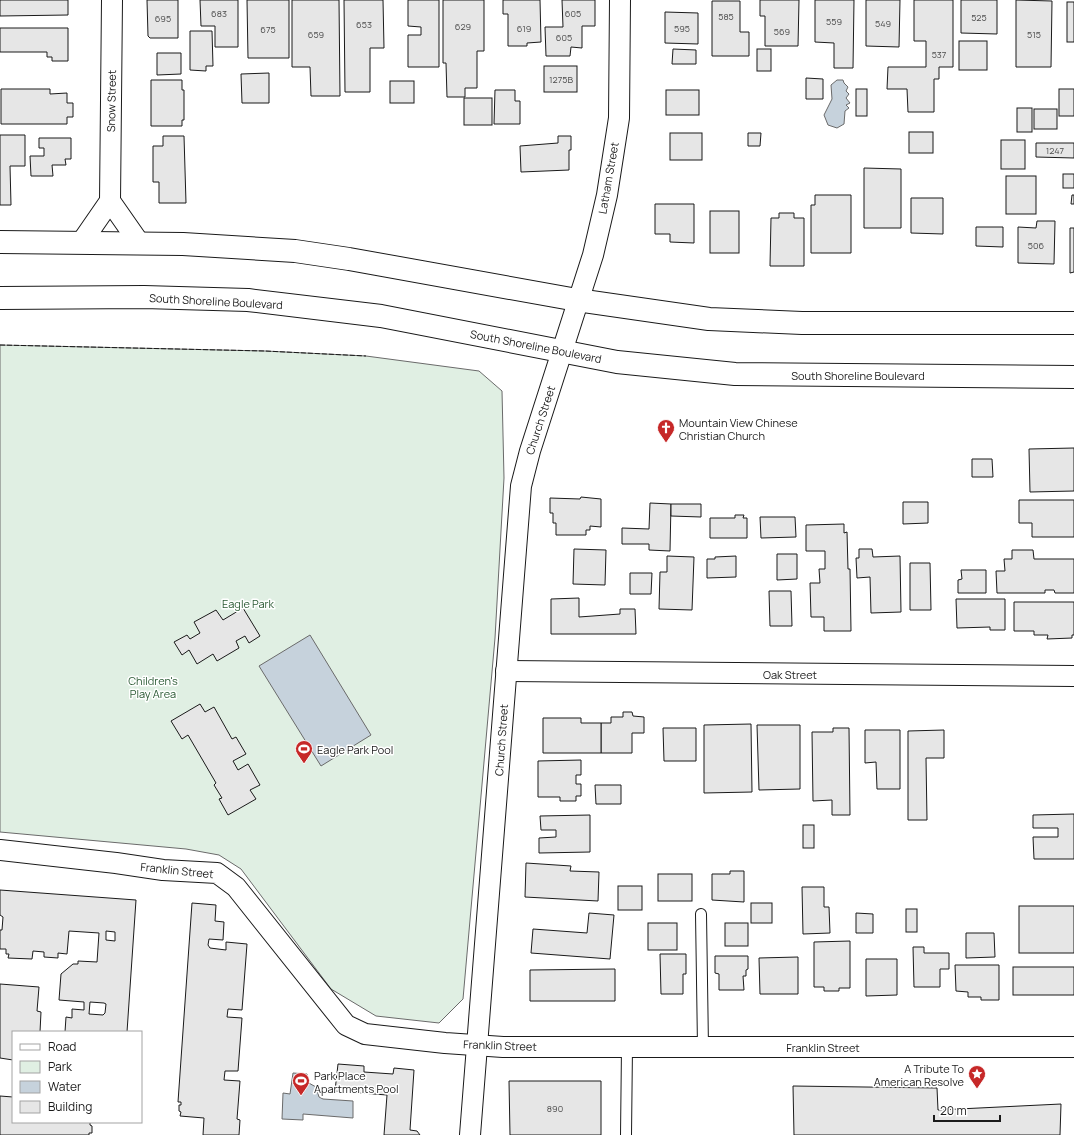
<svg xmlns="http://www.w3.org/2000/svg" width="1074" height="1135" font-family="Manrope,sans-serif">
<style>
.green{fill:#e0efe3;stroke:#6a6a6a}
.water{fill:#c6d2dc;stroke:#6a6a6a}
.building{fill:#e6e6e6;stroke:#1a1a1a;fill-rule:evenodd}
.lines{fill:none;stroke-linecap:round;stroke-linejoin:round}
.service-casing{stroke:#1a1a1a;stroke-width:12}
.minor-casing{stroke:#1a1a1a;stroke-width:22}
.primary-casing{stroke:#1a1a1a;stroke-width:24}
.service{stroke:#fff;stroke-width:10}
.minor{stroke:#fff;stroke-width:20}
.primary{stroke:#fff;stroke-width:22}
.fence{stroke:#1a1a1a;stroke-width:1;stroke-dasharray:5 2;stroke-linecap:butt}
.labels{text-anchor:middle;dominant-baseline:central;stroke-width:3;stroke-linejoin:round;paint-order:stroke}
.number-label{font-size:9px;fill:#4d4d4d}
.street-label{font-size:11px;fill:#1a1a1a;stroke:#fff}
.poi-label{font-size:11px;fill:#1a1a1a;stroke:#fff;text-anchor:start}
.park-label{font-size:11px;fill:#2b5a34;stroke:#fff}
</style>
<rect width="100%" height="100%" fill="#fff"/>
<polygon class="green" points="0,345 265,351 366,356 479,371 502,391 504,478 495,638 463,999 439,1023 376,1016 331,989 241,869 219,855 186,849 0,832"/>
<g class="water">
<polygon points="837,80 843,80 844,83 848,87 846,91 849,94 846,98 850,103 846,105 849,108 845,111 844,124 837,128 828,125 824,115 832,99 831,85"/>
<polygon points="310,635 371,735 321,766 259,666"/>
<polygon points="293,1073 307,1074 307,1082 316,1087 319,1097 323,1099 353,1101 353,1118 303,1114 303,1120 282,1119 283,1093 290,1094"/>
</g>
<g class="building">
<polygon points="0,0 68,0 68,15 0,16"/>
<polygon points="147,0 178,0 178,38 150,38 148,36"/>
<polygon points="200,0 238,0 238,47 215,47 215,26 201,26"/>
<polygon points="247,0 289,0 289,58 248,58"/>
<polygon points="292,0 339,0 340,96 311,96 310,67 292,67"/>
<polygon points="344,0 383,0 384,48 370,48 370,92 345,92"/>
<polygon points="408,0 439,0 439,67 408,67 408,35 421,35 421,27 408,26"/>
<polygon points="443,0 484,0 484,51 477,51 477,88 465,88 465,97 447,97 446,63 443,63"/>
<polygon points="503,0 540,0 541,42 527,43 527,46 508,46 508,14 503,14"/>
<polygon points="562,0 595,0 595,26 582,26 582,48 571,47 570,56 546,56 545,27 563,27"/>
<polygon points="760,0 799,0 798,46 765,46 765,16 760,16"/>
<polygon points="815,0 854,0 853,68 834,68 834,43 815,42"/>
<polygon points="866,0 900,0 899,47 866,46"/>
<polygon points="914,0 953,0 953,67 939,67 939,79 934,79 934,112 908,112 907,89 887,89 888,67 926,67 926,41 914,41"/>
<polygon points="961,0 997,0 997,34 961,33"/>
<polygon points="1016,0 1052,1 1051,67 1016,67"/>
<polygon points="712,1 740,1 740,32 749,32 749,56 712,56"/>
<rect x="1067" y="2" width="7" height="40"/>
<polygon points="665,12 698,13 698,44 665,43"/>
<polygon points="0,28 68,28 68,61 52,61 52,57 47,57 47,52 0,52"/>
<polygon points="190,31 212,31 213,66 206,66 206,71 190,70"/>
<rect x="959" y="41" width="28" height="29"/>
<polygon points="673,49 696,50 696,64 672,64"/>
<rect x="757" y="49" width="14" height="22"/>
<polygon points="157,53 181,53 181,74 157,75"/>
<rect x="544" y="66" width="33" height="26"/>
<polygon points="269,73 269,103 242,103 241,74"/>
<polygon points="806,78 823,79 823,99 806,99"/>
<polygon points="151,80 182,80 182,90 184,90 184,120 182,120 182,126 151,126"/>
<rect x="390" y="81" width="24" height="22"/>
<polygon points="1,89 50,89 50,94 67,93 67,103 73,103 73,117 67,117 67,124 1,124"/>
<rect x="856" y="89" width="11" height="27"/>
<rect x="1059" y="89" width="15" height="27"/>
<polygon points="495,90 515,90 515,101 520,101 520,124 494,124"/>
<rect x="666" y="90" width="33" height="25"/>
<rect x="464" y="98" width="28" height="27"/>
<rect x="1017" y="108" width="15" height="24"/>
<rect x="1034" y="109" width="23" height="20"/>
<rect x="909" y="132" width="24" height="21"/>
<rect x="670" y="133" width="32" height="27"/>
<polygon points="748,133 761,133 760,146 748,146"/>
<polygon points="0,135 25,135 25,166 10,166 11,205 0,205"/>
<polygon points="163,136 184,136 186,203 159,203 159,182 153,182 153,146 163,146"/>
<polygon points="558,136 571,136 571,150 569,150 569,170 521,172 520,146 558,143"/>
<polygon points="39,138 71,138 71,159 65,159 66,165 52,165 53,176 31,176 30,156 44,156 44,148 39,148"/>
<rect x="1001" y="140" width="24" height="29"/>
<polygon points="1036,143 1074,143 1074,158 1036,157"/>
<polygon points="864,168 901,169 901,228 864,228"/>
<rect x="1063" y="174" width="11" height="14"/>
<rect x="1006" y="176" width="30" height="38"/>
<polygon points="815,195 851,195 851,253 811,253 811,205 815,205"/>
<polygon points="1072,195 1074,195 1074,204 1071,204"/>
<polygon points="911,198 943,198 943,234 911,233"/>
<polygon points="655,204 694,204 694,243 670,242 670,234 655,234"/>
<rect x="710" y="211" width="29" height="42"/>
<polygon points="779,213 794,213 794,218 804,218 804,266 770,266 771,218 779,218"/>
<polygon points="1037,221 1055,221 1054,264 1018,263 1018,227 1036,228"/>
<polygon points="976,227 1003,227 1003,247 976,246"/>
<polygon points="1070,228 1074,228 1074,272 1070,273"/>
<polygon points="1074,448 1074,491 1030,492 1029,449"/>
<polygon points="972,459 992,459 993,477 972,477"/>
<polygon points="581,497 601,499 601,527 590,526 590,530 586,530 586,535 556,535 556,523 553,523 553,513 550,513 550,498 580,499"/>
<polygon points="1019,500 1074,500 1074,537 1032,537 1032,523 1019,523"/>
<polygon points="903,502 928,502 928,523 903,524"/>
<polygon points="650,503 671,504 670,551 649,550 649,544 622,544 622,528 649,529"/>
<polygon points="671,504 701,504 701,517 671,516"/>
<polygon points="735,515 744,515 743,518 747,518 747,538 710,538 710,518 735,518"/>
<polygon points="760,517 795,517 796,537 761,538"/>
<polygon points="844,524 844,533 847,532 848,569 850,569 851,631 824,631 824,617 811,617 810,583 820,583 819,569 825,569 825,551 806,551 806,525"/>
<polygon points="574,549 606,550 605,585 573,584"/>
<polygon points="859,549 872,549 873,557 900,556 901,612 871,613 870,577 857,578 856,558 859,558"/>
<polygon points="1012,550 1033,550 1034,559 1074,559 1074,593 1055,593 1054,590 1045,590 1045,593 997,593 996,571 1005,571 1004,559 1012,559"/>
<polygon points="777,554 797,554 797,579 777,580"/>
<polygon points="667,556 694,557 692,610 659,609 660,572 667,572"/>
<polygon points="736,556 736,577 707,578 707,559 715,559 715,557"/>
<polygon points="910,563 930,563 931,610 910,610"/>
<polygon points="961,570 986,570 986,593 958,593 958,580 962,579"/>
<polygon points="630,573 652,573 651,594 630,594"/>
<polygon points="769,591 791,591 792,626 770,626"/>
<polygon points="579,598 579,617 620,614 620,609 635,609 636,634 551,634 551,599"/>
<polygon points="956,599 1005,599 1005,630 990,630 990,627 957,628"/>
<polygon points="1014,602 1074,602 1074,635 1072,635 1072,638 1047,639 1048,635 1034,635 1034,631 1014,631"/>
<polygon points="243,608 260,636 249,643 245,636 236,641 239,648 217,661 213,654 197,664 189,650 182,655 174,642 187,635 190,639 200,633 194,622 216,610 223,620"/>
<polygon points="200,704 205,712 214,707 232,739 236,737 246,754 233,761 238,770 248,764 260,785 250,790 256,799 228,815 219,799 222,798 214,785 216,783 188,735 182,739 171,721"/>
<polygon points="623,712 632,712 633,716 644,717 644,733 632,733 632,753 601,753 601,723 611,723 611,717 623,717"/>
<polygon points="543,718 581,718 581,723 601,723 601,753 543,753"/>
<polygon points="751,724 752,792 704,793 704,725"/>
<polygon points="757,725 800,725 800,789 759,790"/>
<polygon points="663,728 696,728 696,761 664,761"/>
<polygon points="833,728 849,728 850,815 832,815 832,800 813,801 812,732 833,732"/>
<polygon points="865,730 900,730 900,789 877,789 876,762 865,763"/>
<polygon points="944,730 944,758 926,758 927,820 908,820 908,731"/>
<polygon points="581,760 581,775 576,775 576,784 581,784 581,796 576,796 576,801 560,801 560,797 538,797 538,761"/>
<polygon points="595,785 621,785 621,804 596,804"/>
<polygon points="1074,814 1074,859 1034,859 1033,837 1058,837 1058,828 1033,828 1033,815"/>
<polygon points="590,815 590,852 539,853 539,838 556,837 556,830 541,830 540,816"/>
<rect x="803" y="825" width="11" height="23"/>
<polygon points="526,863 571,866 570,871 599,872 598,901 525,897"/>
<polygon points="730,871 744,871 744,902 712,900 712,874 730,874"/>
<rect x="658" y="874" width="34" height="27"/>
<rect x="618" y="886" width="24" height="24"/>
<polygon points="802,887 824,887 824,907 829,907 830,933 803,934"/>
<path d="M0,890L136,900L127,1032H65L66,1017L72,1018V1009L84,1010V1002L59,1000L61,974L73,964H78V961L97,962L99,933L69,931L67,954L58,953V958L44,957V952L33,951L32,959L8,958L9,954H6V949H0V930H2L3,917L0,915ZM106,931L115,932V941L106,940ZM90,1002L104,1003L106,1004L105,1013L103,1015L89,1014Z"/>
<polygon points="192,903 216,905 215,921 224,922 223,940 209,939 208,945 210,948 226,950 226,942 247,944 242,1010 228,1009 227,1017 242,1018 238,1071 225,1071 224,1080 240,1081 237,1119 240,1120 239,1135 203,1135 204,1118 180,1116 181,1112 179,1111 179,1105 181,1105 181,1102 178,1102"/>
<rect x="751" y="903" width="21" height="20"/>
<rect x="1019" y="906" width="55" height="47"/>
<rect x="906" y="909" width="11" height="23"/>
<polygon points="589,913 614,915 610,959 531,953 533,929 587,933"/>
<polygon points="856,913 873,914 873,933 856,933"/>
<rect x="648" y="923" width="29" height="27"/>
<rect x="725" y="923" width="23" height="23"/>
<polygon points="966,933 994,933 995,957 966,958"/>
<polygon points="850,941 850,988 839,988 839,991 824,991 824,987 814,987 814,942"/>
<polygon points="913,947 924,947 924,953 949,953 949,969 940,969 940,987 914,987"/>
<polygon points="660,954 686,954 686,974 683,974 683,994 661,994"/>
<polygon points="715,956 748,956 748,969 746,970 746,976 743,976 744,990 719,990 719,974 715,973"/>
<polygon points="798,957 798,994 760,994 759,958"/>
<polygon points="866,959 897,959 897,995 866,996"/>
<polygon points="955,965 999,965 999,1000 981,1000 981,997 968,997 968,992 956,991"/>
<rect x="1013" y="967" width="61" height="28"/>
<polygon points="615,969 615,1001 530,1001 530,970"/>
<polygon points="0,984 39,987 37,1011 41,1012 40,1032 13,1032 13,1060 0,1058"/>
<polygon points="338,1064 364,1066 364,1072 393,1074 394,1068 414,1070 410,1130 417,1131 420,1135 384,1135 387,1095 335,1091"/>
<polygon points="509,1081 601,1081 601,1135 510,1135"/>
<polygon points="793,1086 937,1088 938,1110 1061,1104 1060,1135 794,1135"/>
<polygon points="0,1096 13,1097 13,1122 90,1122 90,1125 92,1126 92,1133 89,1133 89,1135 0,1135"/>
</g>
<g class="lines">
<defs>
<g id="service">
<polyline points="701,914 703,1047"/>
<polyline points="626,1135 627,1047"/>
</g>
<g id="minor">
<polyline points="110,201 140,244"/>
<polyline points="81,243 110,201 112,0"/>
<polyline points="506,671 1074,676"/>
<polyline points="0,850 116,863 163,870 217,873 236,887 346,1025 365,1034 445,1043 503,1047 1074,1047"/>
<polyline points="470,1135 521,486 530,451 593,255 607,195 619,118 620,0"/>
</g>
<g id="primary">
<polyline points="0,242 183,244 295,251 349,259 577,300 709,319 802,323 1074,323"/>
<polyline points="0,298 144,297 248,300 381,316 617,362 735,374 1074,377"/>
</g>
</defs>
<use href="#service" class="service-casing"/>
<use href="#minor" class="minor-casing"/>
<use href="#primary" class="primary-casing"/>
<use href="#service" class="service"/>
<use href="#minor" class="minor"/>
<use href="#primary" class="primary"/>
<polyline class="fence" points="0,345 265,351 366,356"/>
</g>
<defs>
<symbol id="church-pin" viewBox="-11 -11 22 30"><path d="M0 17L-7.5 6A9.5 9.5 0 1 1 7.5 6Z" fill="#c62828" stroke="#fff"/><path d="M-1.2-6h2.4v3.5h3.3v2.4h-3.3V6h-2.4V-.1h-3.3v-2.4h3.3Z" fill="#fff"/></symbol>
<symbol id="stadium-pin" viewBox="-11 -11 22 30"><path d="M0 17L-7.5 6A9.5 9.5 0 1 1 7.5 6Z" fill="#c62828" stroke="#fff"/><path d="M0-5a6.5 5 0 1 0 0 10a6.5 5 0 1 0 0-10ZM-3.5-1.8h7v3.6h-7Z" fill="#fff"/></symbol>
<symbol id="sight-pin" viewBox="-11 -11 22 30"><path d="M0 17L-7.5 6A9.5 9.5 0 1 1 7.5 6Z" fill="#c62828" stroke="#fff"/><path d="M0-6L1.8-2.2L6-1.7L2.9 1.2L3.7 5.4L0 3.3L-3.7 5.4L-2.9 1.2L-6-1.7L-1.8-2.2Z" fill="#fff"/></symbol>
</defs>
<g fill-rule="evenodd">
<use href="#church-pin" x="656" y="418" width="20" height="27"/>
<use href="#stadium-pin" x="294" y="739" width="20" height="27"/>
<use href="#sight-pin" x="967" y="1064" width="20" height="27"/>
<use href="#stadium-pin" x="291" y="1071" width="20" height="27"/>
</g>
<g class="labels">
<g class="number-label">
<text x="219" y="13">683</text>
<text x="573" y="13">605</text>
<text x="726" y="16">585</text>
<text x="979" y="17">525</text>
<text x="163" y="18">695</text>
<text x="834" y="21">559</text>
<text x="883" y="23">549</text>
<text x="364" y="24">653</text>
<text x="463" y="26">629</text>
<text x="524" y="28">619</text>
<text x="682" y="28">595</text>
<text x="268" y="29">675</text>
<text x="782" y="31">569</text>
<text x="316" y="34">659</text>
<text x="1034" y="34">515</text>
<text x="564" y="37">605</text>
<text x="939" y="54">537</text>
<text x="561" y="79">1275B</text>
<text x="1055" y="150">1247</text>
<text x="1036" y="245">506</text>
<text x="555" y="1108">890</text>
</g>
<g class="street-label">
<text transform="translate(111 101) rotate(-89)">Snow Street</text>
<text transform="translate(608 178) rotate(-80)">Latham Street</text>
<text transform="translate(216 301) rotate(3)">South Shoreline Boulevard</text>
<text transform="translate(536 346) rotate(11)">South Shoreline Boulevard</text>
<text x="858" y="375">South Shoreline Boulevard</text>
<text transform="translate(540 420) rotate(-72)">Church Street</text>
<text x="790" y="674">Oak Street</text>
<text transform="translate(501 740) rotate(-86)">Church Street</text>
<text transform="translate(177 870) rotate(6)">Franklin Street</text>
<text transform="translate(500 1045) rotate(2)">Franklin Street</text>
<text x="823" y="1047">Franklin Street</text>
</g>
<g class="poi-label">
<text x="679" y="422">Mountain View Chinese<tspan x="679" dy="13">Christian Church</tspan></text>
<text x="317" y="749">Eagle Park Pool</text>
<text x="964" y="1068" text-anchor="end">A Tribute To<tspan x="964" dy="13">American Resolve</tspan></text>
<text x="314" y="1075">Park Place<tspan x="314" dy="13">Apartments Pool</tspan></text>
</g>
<g class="park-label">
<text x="248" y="603">Eagle Park</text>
<text x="153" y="680">Children's<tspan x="153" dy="13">Play Area</tspan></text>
</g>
</g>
<rect x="12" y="1031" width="130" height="92" fill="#ffffff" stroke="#a3a3a3"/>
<rect x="20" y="1044" width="20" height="6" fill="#ffffff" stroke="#a3a3a3"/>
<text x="48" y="1051" font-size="12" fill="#1a1a1a">Road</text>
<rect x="20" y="1061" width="20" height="12" fill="#e0efe3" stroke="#a3a3a3"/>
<text x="48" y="1071" font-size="12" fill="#1a1a1a">Park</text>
<rect x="20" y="1081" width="20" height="12" fill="#c6d2dc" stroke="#a3a3a3"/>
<text x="48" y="1091" font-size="12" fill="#1a1a1a">Water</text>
<rect x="20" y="1101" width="20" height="12" fill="#e6e6e6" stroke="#a3a3a3"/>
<text x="48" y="1111" font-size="12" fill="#1a1a1a">Building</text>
<path d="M934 1115v6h66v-6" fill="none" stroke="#1a1a1a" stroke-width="2"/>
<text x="940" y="1115" font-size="12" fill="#1a1a1a" stroke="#ffffff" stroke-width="3" paint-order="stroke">20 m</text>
</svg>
